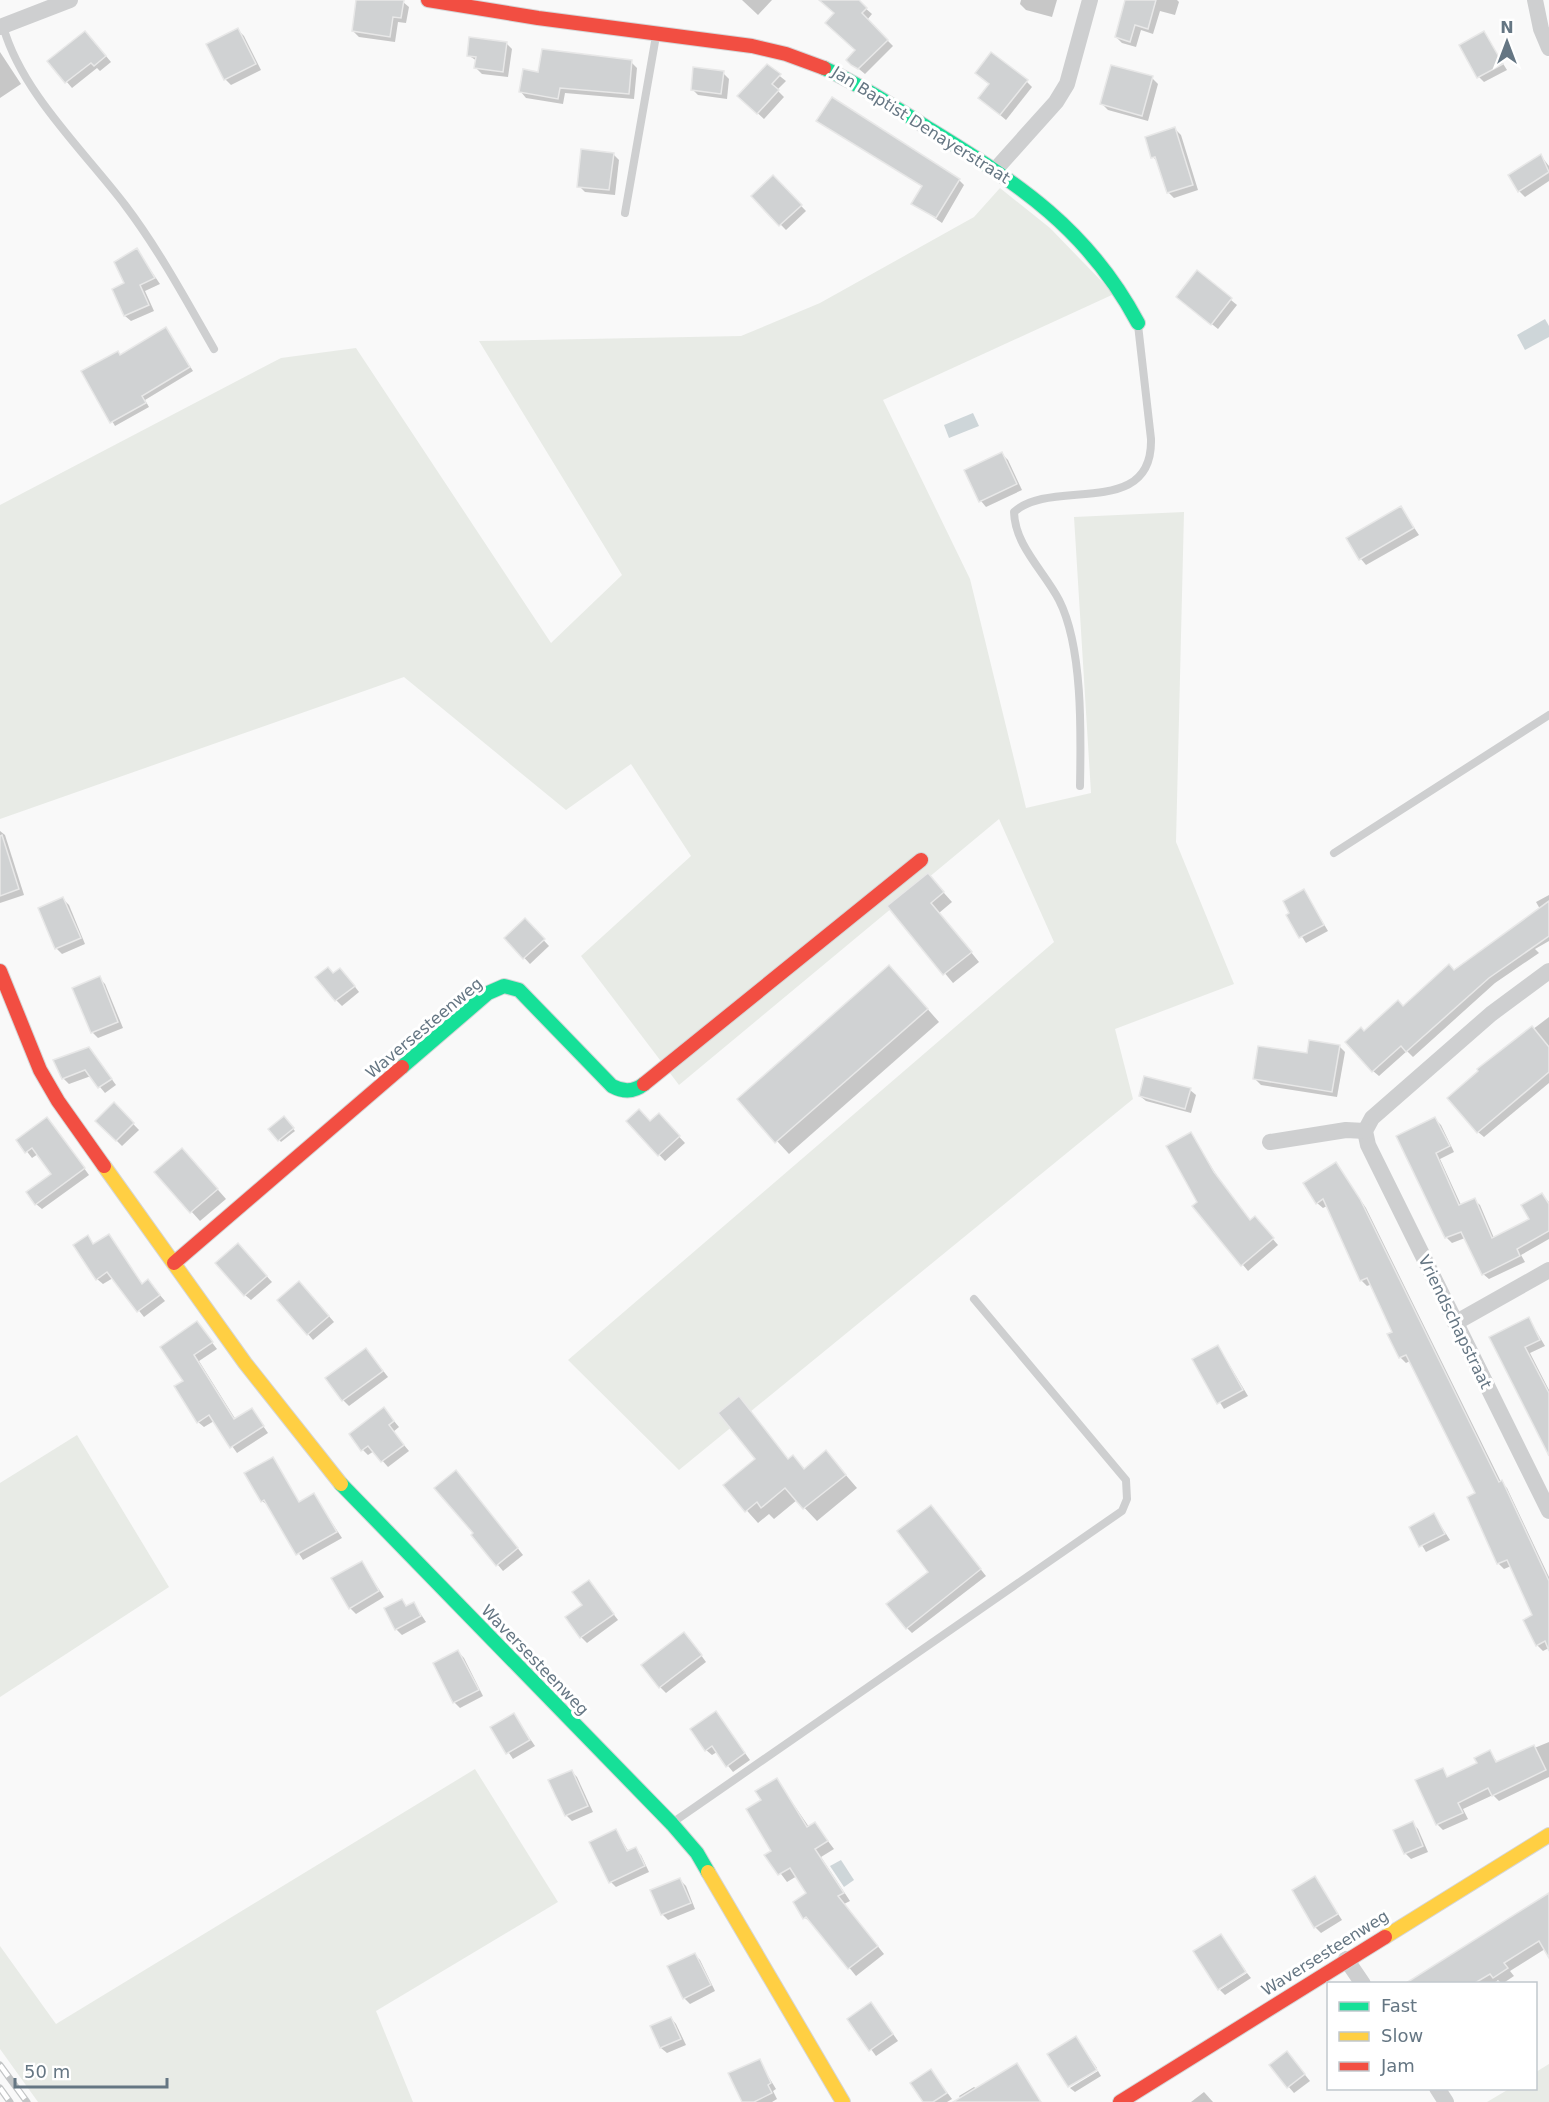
<svg xmlns="http://www.w3.org/2000/svg" width="1549" height="2102" font-family="'DejaVu Sans',sans-serif">
<style>
.green{fill:#e8ebe6}
.water{fill:#ced6d9}
.shadow{fill:#0003}
.building{fill:#d0d2d3;stroke:#e8e8e8;stroke-width:1.5}
.lines{fill:none;stroke-linecap:round;stroke-linejoin:round}
.fast-casing{stroke:#d5d6d7;stroke-width:16}
.slow-casing{stroke:#d5d6d7;stroke-width:16}
.jam-casing{stroke:#d5d6d7;stroke-width:16}
.lane{stroke:#cecfd0;stroke-width:8}
.street{stroke:#cecfd0;stroke-width:16}
.fast{stroke:#16e098;stroke-width:14}
.slow{stroke:#ffcf43;stroke-width:14}
.jam{stroke:#f24e42;stroke-width:14}
.rail-casing{stroke:#c3c5c6;stroke-width:7}
.rail{stroke:#fff;stroke-width:4.5;stroke-dasharray:14;stroke-linecap:butt}
.labels{text-anchor:middle;dominant-baseline:central;stroke-width:6;stroke-linejoin:round;paint-order:stroke}
.street-label{font-size:16px;fill:#657683;stroke:#fff}
</style>
<rect width="100%" height="100%" fill="#f9f9f9"/>
<g class="green">
<polygon points="1000,188 1050,228 1114,294 883,400 970,579 1026,808 1091,793 1074,517 1184,512 1176,842 1234,984 1115,1029 1133,1099 679,1470 568,1360 1054,942 999,819 679,1085 581,956 691,856 631,764 566,810 404,677 0,819 0,505 281,358 356,348 551,643 622,575 479,341 741,336 820,303 974,217"/>
<polygon points="77,1435 169,1587 0,1697 0,1483"/>
<polygon points="475,1769 558,1902 376,2011 413,2102 38,2102 0,2049 0,1946 56,2024"/>
<polygon points="1549,2064 1549,2102 1487,2102 1509,2089 1536,2088 1536,2072"/>
</g>
<g class="water">
<polygon points="1545,319 1549,326 1549,337 1525,350 1517,335"/>
<polygon points="973,413 979,426 949,438 944,425"/>
<polygon points="841,1860 854,1880 844,1887 830,1866"/>
</g>
<g class="shadow">
<polygon points="358,0 392,0 403,2 409,7 406,23 398,22 395,42 359,37 353,31"/>
<polygon points="742,0 772,0 758,15"/>
<polygon points="821,0 856,0 872,14 867,20 893,46 865,74 848,60 857,51 836,14"/>
<polygon points="1021,0 1057,0 1052,17 1026,10 1020,4"/>
<polygon points="1127,0 1177,0 1179,2 1175,15 1160,11 1153,34 1141,30 1136,47 1122,43 1116,37"/>
<polygon points="238,30 244,36 261,70 231,85 225,79"/>
<polygon points="1484,33 1507,70 1484,82 1479,77"/>
<polygon points="91,38 111,62 100,71 97,68 72,88 50,62"/>
<polygon points="506,43 512,49 508,77 482,74 476,68 477,61 468,55"/>
<polygon points="0,52 21,84 0,98"/>
<polygon points="631,62 637,68 634,99 565,93 563,104 526,98 521,92 539,74"/>
<polygon points="767,66 786,81 777,90 784,97 764,119 739,96"/>
<polygon points="723,73 729,79 727,99 698,95 692,89"/>
<polygon points="1152,78 1158,84 1148,121 1108,110 1102,104"/>
<polygon points="1026,81 1032,87 1006,120 980,98 991,85"/>
<polygon points="818,121 959,180 964,185 942,223 913,203 923,187"/>
<polygon points="1175,129 1181,135 1198,190 1174,198 1168,192 1159,163 1153,157"/>
<polygon points="613,154 619,160 615,195 585,192 579,186"/>
<polygon points="1541,156 1549,166 1549,181 1525,197 1519,191"/>
<polygon points="773,177 806,211 786,230 753,196"/>
<polygon points="137,250 160,284 145,291 154,311 131,321 125,316 114,290 126,284"/>
<polygon points="1197,272 1237,305 1218,329 1184,302"/>
<polygon points="166,329 193,371 145,400 149,407 115,426 83,371 121,356"/>
<polygon points="1002,454 1008,460 1022,490 986,507 981,501"/>
<polygon points="1401,508 1419,535 1366,565 1361,559"/>
<polygon points="0,831 5,835 24,895 0,903"/>
<polygon points="928,875 952,902 939,913 979,962 953,983 889,906"/>
<polygon points="1304,891 1328,931 1306,943 1288,915"/>
<polygon points="1549,895 1549,941 1535,949 1539,953 1495,983 1413,1057 1407,1051 1379,1076 1373,1071 1364,1033 1540,909 1536,902"/>
<polygon points="63,899 69,905 85,944 62,954 56,948"/>
<polygon points="525,920 549,946 530,964 506,938"/>
<polygon points="333,975 346,975 359,992 342,1006 336,1000"/>
<polygon points="99,978 105,984 123,1028 98,1038 92,1032"/>
<polygon points="902,980 939,1022 789,1154 739,1100"/>
<polygon points="1549,1017 1549,1083 1484,1137 1478,1132 1479,1070"/>
<polygon points="1339,1046 1345,1052 1337,1097 1261,1085 1255,1079 1308,1055"/>
<polygon points="89,1048 116,1085 105,1093 91,1076 69,1084 63,1078"/>
<polygon points="1190,1090 1196,1095 1191,1113 1146,1101 1140,1096"/>
<polygon points="114,1104 139,1130 122,1146 97,1121"/>
<polygon points="659,1115 685,1143 665,1161 628,1121 651,1123"/>
<polygon points="284,1118 295,1131 281,1142 270,1129"/>
<polygon points="1435,1119 1441,1125 1454,1152 1440,1159 1461,1205 1474,1200 1480,1205 1494,1238 1531,1220 1542,1195 1549,1202 1549,1239 1521,1255 1525,1262 1489,1279 1483,1274 1465,1238 1452,1243 1447,1238 1398,1137"/>
<polygon points="53,1125 89,1175 42,1209 36,1204 53,1175 38,1154 32,1158 18,1140"/>
<polygon points="1191,1134 1219,1179 1251,1221 1260,1224 1278,1245 1248,1271 1194,1206 1199,1202"/>
<polygon points="191,1159 226,1199 200,1221 156,1172"/>
<polygon points="1336,1164 1366,1208 1501,1482 1507,1488 1549,1577 1549,1648 1543,1651 1537,1645 1534,1616 1511,1566 1504,1569 1498,1563 1477,1494 1410,1361 1406,1363 1400,1357 1394,1333 1372,1284 1367,1286 1361,1280 1327,1206 1323,1208 1317,1203"/>
<polygon points="109,1236 143,1285 148,1281 165,1301 144,1317 113,1278 103,1284 97,1279 87,1237 94,1245"/>
<polygon points="244,1251 272,1282 251,1300 245,1295"/>
<polygon points="305,1288 334,1322 313,1340 308,1334"/>
<polygon points="1529,1319 1545,1346 1530,1353 1549,1390 1549,1439 1491,1337"/>
<polygon points="197,1323 217,1349 199,1361 236,1420 252,1410 268,1433 237,1453 214,1421 204,1427 198,1422 186,1381"/>
<polygon points="1218,1346 1248,1396 1224,1409 1194,1360"/>
<polygon points="371,1355 388,1377 349,1406 343,1400"/>
<polygon points="739,1398 789,1460 793,1457 805,1469 826,1452 857,1488 817,1521 797,1500 774,1519 769,1514 758,1523 725,1486 758,1459"/>
<polygon points="389,1415 399,1427 393,1432 409,1451 388,1467 374,1451 368,1455 363,1450"/>
<polygon points="272,1459 300,1503 314,1495 342,1538 303,1560 269,1506 262,1501"/>
<polygon points="462,1477 523,1555 503,1571 473,1535 476,1533"/>
<polygon points="931,1507 986,1576 912,1633 907,1628 930,1572"/>
<polygon points="1434,1515 1450,1540 1426,1552 1411,1527"/>
<polygon points="362,1563 384,1597 356,1614 350,1608"/>
<polygon points="589,1582 618,1620 587,1643 581,1637"/>
<polygon points="401,1600 408,1607 414,1604 426,1622 402,1635 396,1629"/>
<polygon points="690,1640 706,1662 666,1693 660,1687"/>
<polygon points="458,1652 464,1658 483,1696 460,1708 454,1702"/>
<polygon points="716,1713 750,1760 733,1772 717,1752 712,1755 706,1750"/>
<polygon points="514,1715 535,1746 513,1759 492,1728"/>
<polygon points="1549,1742 1549,1777 1499,1801 1493,1795 1463,1809 1468,1819 1443,1830 1437,1824 1442,1770 1449,1778 1479,1764 1490,1752 1498,1763"/>
<polygon points="571,1771 577,1777 593,1812 572,1821 566,1815"/>
<polygon points="777,1780 809,1827 815,1824 834,1849 821,1857 850,1901 844,1904 884,1954 856,1976 814,1924 805,1918 808,1894 797,1876 787,1882 767,1855 773,1851 763,1800"/>
<polygon points="1412,1823 1418,1829 1428,1852 1411,1859 1405,1853"/>
<polygon points="616,1831 629,1852 635,1849 641,1855 649,1872 616,1887 611,1882"/>
<polygon points="1315,1878 1342,1920 1321,1933 1315,1927"/>
<polygon points="680,1880 686,1886 695,1909 668,1920 662,1914"/>
<polygon points="1549,1895 1549,1954 1545,1949 1510,1971 1514,1976 1502,1984 1498,1980 1493,1984 1413,1984 1411,1981"/>
<polygon points="1221,1935 1246,1971 1218,1988"/>
<polygon points="695,1955 700,1960 715,1991 690,2004 684,1998"/>
<polygon points="1247,1973 1251,1978 1225,1995 1220,1990"/>
<polygon points="876,2010 898,2041 876,2056 849,2019"/>
<polygon points="671,2018 676,2024 686,2045 667,2053 661,2048"/>
<polygon points="1076,2038 1097,2068 1068,2085"/>
<polygon points="1292,2059 1310,2081 1294,2093 1271,2066"/>
<polygon points="759,2061 776,2089 773,2091 777,2099 772,2102 743,2102"/>
<polygon points="1017,2065 1041,2102 963,2102 959,2096 974,2087 977,2089"/>
<polygon points="931,2071 952,2099 947,2102 924,2102"/>
<polygon points="1098,2071 1101,2076 1075,2092 1070,2088"/>
<polygon points="1204,2092 1213,2102 1191,2102"/>
</g>
<g class="building">
<polygon points="356,0 404,0 401,18 393,17 390,37 352,31"/>
<polygon points="819,0 859,0 867,8 862,13 888,40 858,69 851,65 846,60 855,50 825,23 834,13"/>
<polygon points="1125,0 1156,0 1148,29 1135,25 1130,42 1115,37"/>
<polygon points="238,28 256,64 224,80 206,44"/>
<polygon points="85,31 106,56 94,66 91,63 65,83 47,61"/>
<polygon points="1484,31 1503,64 1477,78 1459,45"/>
<polygon points="469,37 507,42 503,72 474,68 476,57 467,56"/>
<polygon points="542,49 632,60 629,94 560,88 558,99 519,92 523,69 538,72"/>
<polygon points="991,52 1028,80 1000,115 978,98 989,84 975,73"/>
<polygon points="767,64 781,74 772,84 779,90 757,114 737,96"/>
<polygon points="1111,65 1153,76 1142,116 1100,104"/>
<polygon points="693,67 724,71 721,94 691,90"/>
<polygon points="832,97 960,179 936,218 911,204 922,186 816,121"/>
<polygon points="1175,127 1193,185 1167,193 1155,157 1151,158 1145,137"/>
<polygon points="581,149 614,153 609,190 577,187"/>
<polygon points="1541,154 1549,172 1518,192 1508,175"/>
<polygon points="773,175 802,205 779,226 751,196"/>
<polygon points="137,248 155,278 140,285 149,305 124,316 112,289 124,283 114,262"/>
<polygon points="1197,270 1232,298 1211,325 1176,297"/>
<polygon points="166,327 190,367 142,396 146,403 110,423 81,371 118,351 120,355"/>
<polygon points="1002,452 1017,484 979,502 964,470"/>
<polygon points="1401,506 1414,528 1359,560 1346,538"/>
<polygon points="2,835 19,889 0,896 0,836"/>
<polygon points="928,873 944,892 931,903 972,952 943,975 887,906"/>
<polygon points="1304,889 1324,925 1299,938 1286,915 1289,913 1283,901"/>
<polygon points="63,897 81,938 55,949 38,908"/>
<polygon points="1549,901 1549,936 1489,978 1406,1052 1401,1046 1372,1072 1345,1042 1361,1027 1364,1031 1398,1000 1403,1006 1449,964 1454,970"/>
<polygon points="525,918 545,939 523,959 504,938"/>
<polygon points="889,965 928,1009 775,1143 737,1099"/>
<polygon points="328,967 333,973 340,968 355,986 335,1001 315,977"/>
<polygon points="100,976 118,1022 91,1033 72,988"/>
<polygon points="1532,1026 1549,1047 1549,1072 1477,1133 1447,1098 1478,1071 1477,1069"/>
<polygon points="1309,1040 1340,1045 1332,1092 1253,1079 1258,1046 1307,1053"/>
<polygon points="89,1047 112,1079 98,1088 85,1070 62,1079 53,1060"/>
<polygon points="1144,1076 1191,1088 1185,1109 1139,1096"/>
<polygon points="114,1102 134,1123 116,1141 95,1121"/>
<polygon points="639,1109 650,1121 659,1113 680,1136 658,1156 626,1121"/>
<polygon points="284,1116 294,1128 278,1141 268,1129"/>
<polygon points="47,1117 85,1168 35,1205 26,1192 51,1174 32,1148 25,1153 16,1140"/>
<polygon points="1435,1117 1450,1146 1436,1153 1459,1205 1475,1198 1492,1238 1529,1219 1521,1205 1542,1193 1549,1204 1549,1231 1517,1249 1520,1256 1482,1275 1461,1232 1445,1238 1396,1136"/>
<polygon points="1191,1132 1214,1172 1250,1220 1255,1216 1274,1238 1241,1266 1192,1206 1197,1202 1166,1146"/>
<polygon points="182,1148 218,1189 190,1213 154,1172"/>
<polygon points="1336,1162 1360,1199 1499,1482 1502,1480 1549,1581 1549,1651 1545,1641 1536,1646 1523,1620 1532,1615 1507,1560 1497,1564 1467,1497 1475,1493 1406,1355 1399,1358 1387,1334 1392,1332 1367,1278 1360,1281 1323,1199 1316,1204 1303,1183"/>
<polygon points="109,1234 142,1284 148,1279 160,1295 137,1312 107,1272 96,1280 73,1245 88,1235 93,1244"/>
<polygon points="238,1243 267,1276 244,1296 215,1263"/>
<polygon points="299,1281 329,1316 307,1335 277,1300"/>
<polygon points="1529,1317 1540,1340 1525,1347 1549,1393 1549,1456 1489,1337"/>
<polygon points="197,1321 213,1342 194,1355 234,1419 252,1408 264,1426 230,1448 209,1415 197,1423 174,1386 183,1381 160,1347"/>
<polygon points="1218,1345 1243,1390 1217,1404 1192,1359"/>
<polygon points="366,1348 383,1371 342,1401 325,1378"/>
<polygon points="739,1396 788,1459 793,1455 804,1469 826,1450 846,1475 803,1509 785,1488 761,1508 757,1502 745,1512 723,1485 755,1459 718,1413"/>
<polygon points="384,1407 394,1421 389,1425 404,1445 381,1462 368,1446 361,1451 349,1434"/>
<polygon points="273,1457 299,1502 314,1493 337,1532 296,1555 264,1500 261,1502 244,1473"/>
<polygon points="456,1470 518,1548 496,1566 471,1535 473,1533 434,1488"/>
<polygon points="931,1505 981,1569 906,1629 886,1604 928,1572 897,1531"/>
<polygon points="1434,1513 1445,1534 1419,1547 1409,1527"/>
<polygon points="362,1561 379,1591 349,1609 331,1578"/>
<polygon points="589,1580 614,1614 580,1638 565,1617 582,1605 572,1592"/>
<polygon points="402,1599 406,1606 414,1602 421,1616 395,1630 384,1608"/>
<polygon points="684,1632 702,1655 659,1688 641,1665"/>
<polygon points="458,1650 479,1690 453,1703 433,1663"/>
<polygon points="716,1711 745,1753 726,1767 712,1746 705,1751 690,1729"/>
<polygon points="514,1713 530,1740 506,1754 490,1727"/>
<polygon points="1534,1745 1546,1770 1492,1796 1488,1788 1458,1803 1463,1813 1436,1825 1415,1780 1443,1768 1447,1777 1477,1763 1474,1758 1490,1750 1496,1762"/>
<polygon points="572,1770 588,1806 565,1816 548,1780"/>
<polygon points="777,1778 807,1827 815,1822 828,1841 815,1849 844,1893 838,1896 878,1946 848,1969 806,1917 803,1919 793,1902 806,1893 790,1868 778,1875 764,1855 771,1851 746,1809 761,1800 755,1791"/>
<polygon points="1413,1821 1423,1846 1404,1854 1393,1830"/>
<polygon points="616,1829 627,1851 636,1847 645,1866 609,1883 589,1842"/>
<polygon points="1315,1876 1338,1914 1314,1928 1292,1890"/>
<polygon points="680,1878 691,1903 661,1915 650,1890"/>
<polygon points="1549,1893 1549,1958 1539,1941 1504,1963 1508,1968 1493,1978 1490,1974 1475,1983 1406,1983"/>
<polygon points="1221,1934 1246,1972 1218,1990 1193,1951"/>
<polygon points="695,1953 711,1985 683,1999 667,1966"/>
<polygon points="871,2002 893,2034 869,2051 847,2019"/>
<polygon points="671,2017 681,2039 660,2048 650,2026"/>
<polygon points="1076,2036 1097,2070 1068,2087 1047,2054"/>
<polygon points="1287,2051 1305,2074 1287,2088 1269,2065"/>
<polygon points="760,2059 771,2083 768,2085 772,2093 754,2102 742,2102 728,2073"/>
<polygon points="1017,2063 1041,2102 953,2102"/>
<polygon points="931,2069 947,2093 933,2102 923,2102 910,2083"/>
</g>
<g class="lines">
<defs>
<g id="fast">
<path d="M824,68C862,86 896,108 931,130C1019,184 1088,229 1138,323"/>
<path d="M402,1067L488,993L504,986L519,990L612,1086C623,1092 634,1092 644,1084"/>
<polyline points="341,1484 672,1824 697,1853 708,1872"/>
</g>
<g id="slow">
<polyline points="104,1166 245,1363 341,1484"/>
<polyline points="708,1872 843,2102"/>
<polyline points="1385,1937 1549,1835"/>
</g>
<g id="jam">
<polyline points="428,0 538,18 752,46 786,54 824,68"/>
<polyline points="0,971 40,1070 58,1101 104,1166"/>
<polyline points="644,1084 921,860"/>
<polyline points="174,1263 402,1067"/>
<polyline points="1120,2102 1385,1937"/>
</g>
</defs>
<use href="#fast" class="fast-casing"/>
<use href="#slow" class="slow-casing"/>
<use href="#jam" class="jam-casing"/>
<g class="lane">
<path d="M3,26C21,92 84,151 125,205C159,250 186,300 214,349"/>
<polyline points="625,213 656,36"/>
<path d="M1080,786C1081,734 1083,647 1059,600C1044,571 1015,546 1014,512C1052,477 1153,520 1151,439L1138,325"/>
<polyline points="1334,853 1549,715"/>
<polyline points="672,1823 1122,1511 1127,1499 1126,1480 974,1299"/>
</g>
<g class="street">
<polyline points="1535,0 1541,29 1549,48"/>
<polyline points="0,27 70,0"/>
<polyline points="995,170 1056,102 1067,84 1090,0"/>
<polyline points="1549,971 1491,1014 1372,1118 1365,1131 1368,1145 1549,1511"/>
<polyline points="1270,1142 1346,1130 1365,1131"/>
<polyline points="1455,1323 1549,1270"/>
<polyline points="1346,1959 1363,1984"/>
<polyline points="1437,2088 1446,2102"/>
</g>
<use href="#fast" class="fast"/>
<use href="#slow" class="slow"/>
<use href="#jam" class="jam"/>
<defs>
<g id="rail">
<polyline points="0,2065 27,2102"/>
<polyline points="0,2088 10,2102"/>
</g>
</defs>
<use href="#rail" class="rail-casing"/>
<use href="#rail" class="rail"/>
</g>
<g class="labels">
<g class="street-label">
<text transform="translate(921 125) rotate(32)">Jan Baptist Denayerstraat</text>
<text transform="translate(424 1028) rotate(-40)">Waversesteenweg</text>
<text transform="translate(1455 1322) rotate(64)">Vriendschapstraat</text>
<text transform="translate(535 1660) rotate(46)">Waversesteenweg</text>
<text transform="translate(1325 1953) rotate(-32)">Waversesteenweg</text>
</g>
</g>
<rect x="1327" y="1982" width="210" height="108" fill="#ffffff" stroke="#c1c8cd" stroke-width="1.5"/>
<rect x="1339" y="2002" width="30" height="9" fill="#16e098" stroke="#c1c8cd" stroke-width="1.5"/>
<text x="1381" y="2012" font-size="18" fill="#657683">Fast</text>
<rect x="1339" y="2032" width="30" height="9" fill="#ffcf43" stroke="#c1c8cd" stroke-width="1.5"/>
<text x="1381" y="2042" font-size="18" fill="#657683">Slow</text>
<rect x="1339" y="2062" width="30" height="9" fill="#f24e42" stroke="#c1c8cd" stroke-width="1.5"/>
<text x="1381" y="2072" font-size="18" fill="#657683">Jam</text>
<g transform="translate(1507 42)" stroke="#ffffff" stroke-width="4.5" paint-order="stroke">
<path d="M0-4.5L10 22L0 15L-10 22Z" fill="#657683"/>
<text y="-9" font-size="16" font-weight="bold" text-anchor="middle" fill="#657683">N</text>
</g>
<path d="M15 2078v9h152v-9" fill="none" stroke="#657683" stroke-width="3"/>
<text x="24" y="2078" font-size="18" fill="#657683" stroke="#ffffff" stroke-width="4.5" paint-order="stroke">50 m</text>
</svg>
